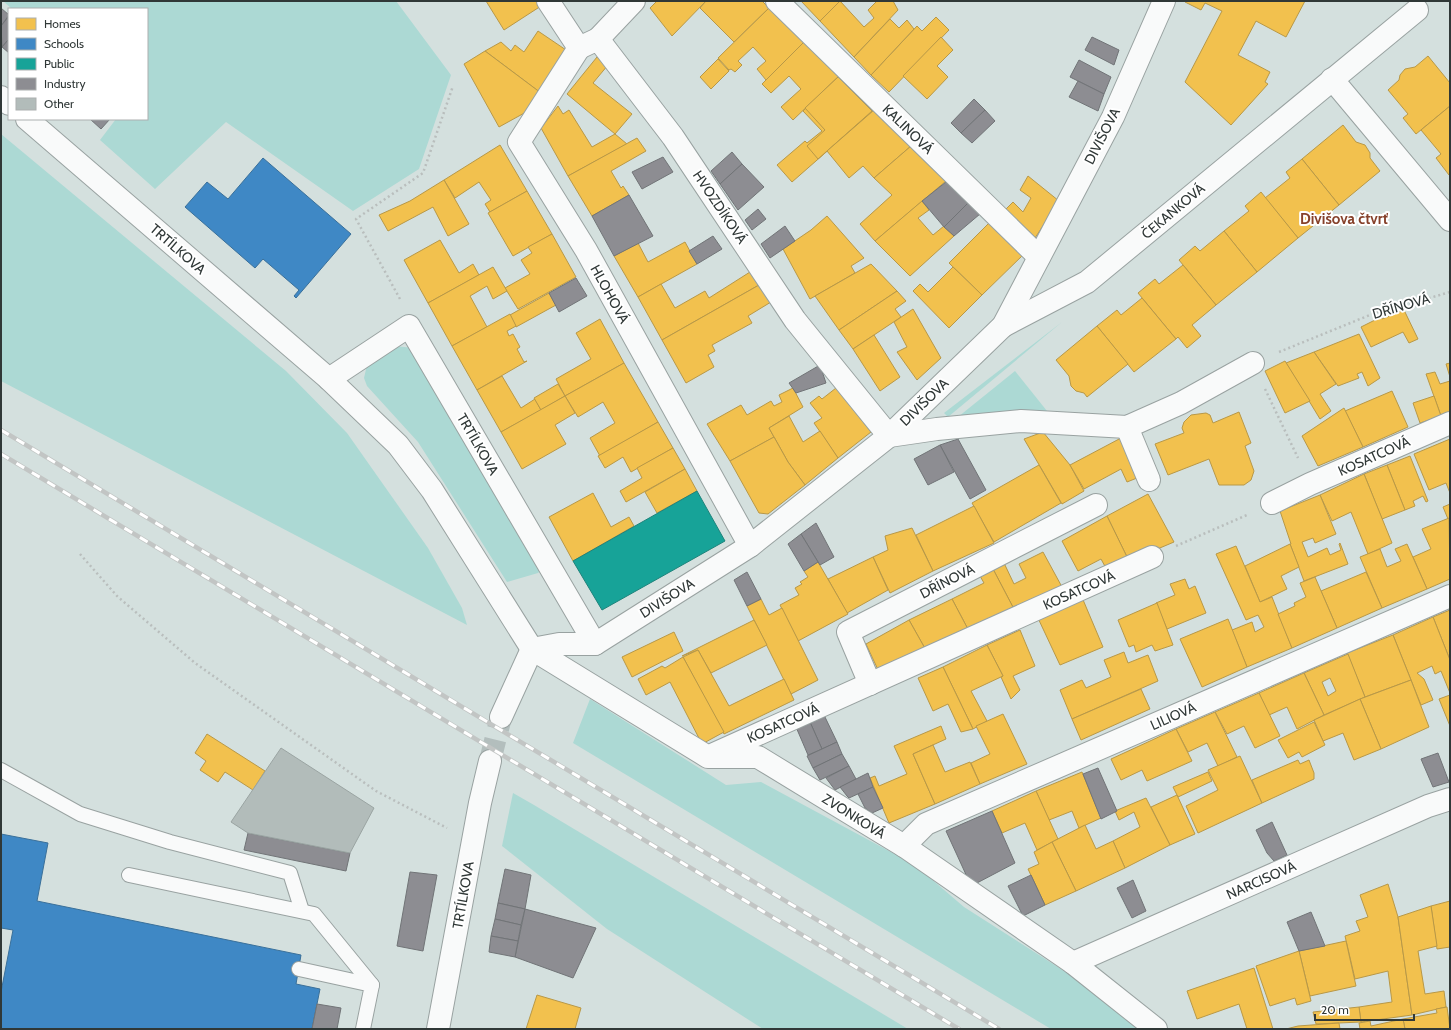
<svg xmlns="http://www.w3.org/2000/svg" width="1451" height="1030" font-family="Cabin,sans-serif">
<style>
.green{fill:#acd9d4}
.homes{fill:#f2c14e;stroke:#b89847;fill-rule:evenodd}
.schools{fill:#3f88c5;stroke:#3a709a}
.public{fill:#17a398;stroke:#1e837b}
.industry{fill:#8d8d92;stroke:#717477}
.building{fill:#b2bcba;stroke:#9aa4a2}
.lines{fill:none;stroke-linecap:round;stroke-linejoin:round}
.street-tunnel{stroke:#b3bebd;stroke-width:22;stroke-dasharray:22 11;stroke-linecap:butt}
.lane-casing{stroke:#99a2a1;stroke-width:16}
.street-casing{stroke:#99a2a1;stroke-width:24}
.path{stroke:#b9bebd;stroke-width:2.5;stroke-dasharray:2 3;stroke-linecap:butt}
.lane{stroke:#f9fafa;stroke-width:14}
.street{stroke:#f9fafa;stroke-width:22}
.rail-casing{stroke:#c2c5c4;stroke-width:4.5}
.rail{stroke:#fff;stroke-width:3;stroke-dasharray:9;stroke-linecap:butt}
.labels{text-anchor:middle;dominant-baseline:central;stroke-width:4;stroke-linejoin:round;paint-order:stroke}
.street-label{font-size:14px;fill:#303837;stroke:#fff}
.neighbourhood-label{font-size:15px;font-weight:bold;fill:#86412b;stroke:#fff}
</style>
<rect width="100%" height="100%" fill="#d4e0de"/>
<g class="green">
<polygon points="3,1 396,1 451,75 419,169 353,211 226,122 155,189 100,140 116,119 147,119 147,9 12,9"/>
<polygon points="1,134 286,371 347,433 428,548 462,608 467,625 1,381"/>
<polygon points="1062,322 948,417 944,413"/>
<polygon points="394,346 414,348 544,567 538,573 507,582 418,442 367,386 364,378 367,365"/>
<polygon points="1015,371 1051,416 953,421"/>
<polygon points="590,699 726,785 761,782 915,865 964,907 1078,980 1141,1029 1051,1029 573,743"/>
<polygon points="513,793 534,805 908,1029 763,1029 607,929 502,846"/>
</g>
<g class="homes">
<polygon points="486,1 538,1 541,6 504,30"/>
<polygon points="657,1 706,1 672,36 650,8"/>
<polygon points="706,1 762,1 769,8 734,42 700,8"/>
<polygon points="801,1 840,1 820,21"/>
<polygon points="840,1 864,27 874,18 868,10 877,1 893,1 898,10 854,57 820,21"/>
<polygon points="1186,1 1305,1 1286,37 1256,21 1238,55 1270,72 1265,82 1268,84 1231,125 1185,82 1222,11 1205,3 1201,10 1185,2"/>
<polygon points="769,8 804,42 766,80 757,69 766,61 753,47 738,61 742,65 735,72 731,69 729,70 718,58"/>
<polygon points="936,17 949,30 889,92 871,75 917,26 922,31"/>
<polygon points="890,19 899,28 907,20 914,29 871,75 854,57"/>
<polygon points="538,31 569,52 541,93 485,51 501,42 511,51 515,45 524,52"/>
<polygon points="941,37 953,50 937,66 948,77 927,99 903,76"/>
<polygon points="804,42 839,76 793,120 781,107 801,89 789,76 771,93 762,84"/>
<polygon points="485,51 541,93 528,111 499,127 464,64"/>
<polygon points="1428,56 1450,83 1450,106 1416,134 1403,118 1408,114 1388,90 1399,80 1400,75 1405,69 1415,67"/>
<polygon points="597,57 608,65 593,83 632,114 615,134 567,94"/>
<polygon points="718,59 729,71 711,89 700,77"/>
<polygon points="839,76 873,111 792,182 777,165 805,141 807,143 822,131 803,111"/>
<polygon points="838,77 872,111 818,159 807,146 825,130 805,108"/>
<polygon points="558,106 563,114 569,110 592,147 615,134 627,144 568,176 541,128"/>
<polygon points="1450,106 1450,174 1449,175 1436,158 1441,154 1421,130"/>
<polygon points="874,110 911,146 874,178 863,166 849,178 827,151"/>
<polygon points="1343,125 1356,142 1365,145 1370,153 1370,158 1380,171 1339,205 1302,159"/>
<polygon points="637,138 646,151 611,171 621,188 623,186 629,195 592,216 568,176"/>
<polygon points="500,145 527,191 490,212 485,204 491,200 479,182 455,198 444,180"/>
<polygon points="911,146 946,181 875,241 860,224 892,195 874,178"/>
<polygon points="1302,159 1339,205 1298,238 1265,198 1290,178 1286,172"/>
<polygon points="1028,176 1059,201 1035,238 1005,210 1013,202 1023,212 1031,198 1020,190"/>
<polygon points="444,180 469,224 448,236 433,207 388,231 379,215 410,201"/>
<polygon points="527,191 552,234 513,256 488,213"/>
<polygon points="1261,192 1298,238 1257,272 1224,231 1249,211 1245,206"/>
<polygon points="922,201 929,210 918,218 933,235 944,226 954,236 910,276 875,241"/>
<polygon points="827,216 864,258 851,266 855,273 810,299 783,249 811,230"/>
<polygon points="991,221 1024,254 982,295 949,263"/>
<polygon points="1224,231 1257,272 1216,305 1179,260 1195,246 1200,251"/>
<polygon points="552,234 576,277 518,309 505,288 530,274 521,260 532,253 528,247"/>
<polygon points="440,240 459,273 473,264 479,275 428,303 404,260"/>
<polygon points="685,242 697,264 638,297 614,256 638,243 648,262"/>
<polygon points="871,264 897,291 839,330 815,296"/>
<polygon points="1183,265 1216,305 1192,325 1201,336 1187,348 1178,337 1176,339 1138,293 1155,279 1159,284"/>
<polygon points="493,267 507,291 493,299 487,286 470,296 487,327 452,346 428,303"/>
<polygon points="953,267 982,295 949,328 913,291 920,284 928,292"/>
<polygon points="750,272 759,285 662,340 638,297 661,284 675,308 705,291 709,298"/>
<polygon points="759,285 771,302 748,316 752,323 712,345 715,351 708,355 714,367 686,383 662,340"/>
<polygon points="897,291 906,301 895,309 901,317 853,349 839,330"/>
<polygon points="549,293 556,305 516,327 510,315"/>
<polygon points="1142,298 1176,339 1134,372 1097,326 1117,310 1121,315"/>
<polygon points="913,309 941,358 917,380 897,352 907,347 894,322"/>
<polygon points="1404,310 1418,339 1409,343 1403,332 1371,347 1361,327 1381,317 1382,319"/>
<polygon points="510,314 516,326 507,331 509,336 513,334 520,347 517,349 524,362 527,361 477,390 452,346"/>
<polygon points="600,319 624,363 565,396 556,379 591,359 576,333"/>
<polygon points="1097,326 1128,364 1087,397 1084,393 1076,391 1071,386 1069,376 1056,360"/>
<polygon points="1359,334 1380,378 1368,386 1362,372 1357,374 1359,378 1338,386 1314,352"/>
<polygon points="874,335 900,377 880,391 853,349"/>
<polygon points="1314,352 1336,384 1320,394 1331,411 1320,419 1286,363"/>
<polygon points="1285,361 1310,401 1285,413 1265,371"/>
<polygon points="624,363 658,422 600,456 590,438 615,423 603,402 578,417 565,396"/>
<polygon points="1450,363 1450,377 1446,364"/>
<polygon points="1435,372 1440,384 1450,381 1450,413 1441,416 1426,374"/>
<polygon points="502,376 521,408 535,399 541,410 501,432 477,390"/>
<polygon points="558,384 565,396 541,410 534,398"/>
<polygon points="793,388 803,407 769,428 774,437 730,461 707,424 741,405 747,415 771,401 774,406 782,402 779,395"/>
<polygon points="836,388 871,432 838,458 814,423 822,418 810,403 819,396 822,399"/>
<polygon points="1392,391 1408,427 1363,447 1345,411"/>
<polygon points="565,396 575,413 555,425 566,444 522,469 501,432"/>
<polygon points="1434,396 1441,416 1420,423 1413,403"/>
<polygon points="1344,408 1363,447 1318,466 1302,436"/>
<polygon points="1239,412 1251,443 1245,446 1254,471 1251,480 1244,485 1219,485 1209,459 1168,475 1155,444 1184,433 1182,428 1184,422 1191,415 1206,413 1210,415 1213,423"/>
<polygon points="789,416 803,442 820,431 838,458 805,485 788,462 769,428"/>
<polygon points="658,422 673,448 631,472 623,457 605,468 598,456"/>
<polygon points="1043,432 1070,465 1084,491 1062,504 1024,439"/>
<polygon points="774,437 788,462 805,485 768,514 759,513 730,461"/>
<polygon points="1121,438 1142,476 1127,482 1121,469 1084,489 1070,465"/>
<polygon points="1450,439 1450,493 1446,483 1429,490 1414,454"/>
<polygon points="673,448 685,469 626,502 620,491 642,478 637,468"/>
<polygon points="1410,456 1428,501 1426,502 1423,496 1413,501 1415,506 1405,510 1387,465"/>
<polygon points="1039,465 1061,503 994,542 972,503"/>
<polygon points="1387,465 1405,510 1382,519 1364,474"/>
<polygon points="685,469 697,491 657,513 645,492"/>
<polygon points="1364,474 1392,543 1368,554 1351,512 1332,521 1320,495"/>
<polygon points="593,493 611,527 629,517 634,526 573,561 549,517"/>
<polygon points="1148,494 1174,542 1129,561 1107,516"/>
<polygon points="1320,495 1336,534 1315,543 1313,538 1302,542 1308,557 1327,548 1330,555 1341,550 1339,544 1340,543 1348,564 1304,581 1290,544 1291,544 1280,511"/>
<polygon points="1450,504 1450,518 1448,519 1443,507"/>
<polygon points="974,506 994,543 933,571 916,535"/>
<polygon points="1107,516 1129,561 1107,570 1101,559 1078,571 1062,541"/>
<polygon points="1449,518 1450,579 1427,589 1413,557 1431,549 1422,529"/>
<polygon points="912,528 933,571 890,593 873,557 888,550 885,536"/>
<polygon points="1290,544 1299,567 1281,576 1287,589 1260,602 1245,566"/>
<polygon points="1407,544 1427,589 1382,608 1360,557 1380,549 1387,567 1401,561 1395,549"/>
<polygon points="1236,546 1260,602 1272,597 1292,648 1247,667 1232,630 1252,622 1255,632 1264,627 1258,615 1246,620 1216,554"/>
<polygon points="1043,552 1062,587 1015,611 993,569 1004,563 1014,584 1026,578 1019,564"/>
<polygon points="873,557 888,590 847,613 828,579"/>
<polygon points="818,562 848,614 798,641 780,605 799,595 795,588 802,584 800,582 808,577 804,571"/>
<polygon points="993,569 1015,611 970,633 952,599 984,583 980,576"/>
<polygon points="1366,572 1382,608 1337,628 1321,591"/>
<polygon points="1315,577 1337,628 1292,648 1278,614 1295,606 1294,603 1306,597 1300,583"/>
<polygon points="1185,579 1189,589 1195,586 1206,613 1167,629 1156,603 1175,595 1170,584"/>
<polygon points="1081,595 1103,647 1060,665 1037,616"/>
<polygon points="761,599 769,615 782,608 818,680 791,694 747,606"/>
<polygon points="952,599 970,633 927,652 909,620"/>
<polygon points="1157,603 1173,645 1155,651 1152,645 1136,652 1134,645 1129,647 1118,620"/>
<polygon points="1450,610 1450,660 1433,617"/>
<polygon points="1433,617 1450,660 1450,693 1441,671 1435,674 1432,666 1417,673 1424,679 1433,700 1421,705 1393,635"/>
<polygon points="1228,619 1247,667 1202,687 1180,639"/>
<polygon points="754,620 767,645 711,673 698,650 682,656"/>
<polygon points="909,620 927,652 880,674 866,644"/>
<polygon points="1020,630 1035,666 1013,676 1020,690 1011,699 1001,677 1003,676 987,645"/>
<polygon points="674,632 683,651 632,677 622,657"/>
<polygon points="1393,635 1411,680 1365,697 1347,653"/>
<polygon points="987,645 1003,676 971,691 987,721 973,729 943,667"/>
<polygon points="698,650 729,706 784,679 794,700 724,734 683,657"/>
<polygon points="1124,652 1128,663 1148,655 1158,681 1072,719 1060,690 1082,680 1086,688 1111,677 1104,660"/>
<path d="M1348,654L1365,697L1324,715L1304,673ZM1330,678L1336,691L1328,696L1322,682Z"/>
<polygon points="683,657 724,732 702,744 670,682 646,695 638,679 662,666 665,668"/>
<polygon points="943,667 973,729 961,732 948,704 933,711 918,678"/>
<polygon points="1304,673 1324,715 1297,729 1287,707 1269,715 1259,693"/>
<polygon points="1411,680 1429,727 1381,749 1360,699"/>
<polygon points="1141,689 1150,709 1081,740 1072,719"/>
<polygon points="1259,693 1280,736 1255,748 1244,726 1227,734 1215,712"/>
<polygon points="1450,695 1450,726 1439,699"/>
<polygon points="1360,699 1381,749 1354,760 1343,733 1323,741 1314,720"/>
<polygon points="1215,712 1237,757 1218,766 1207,743 1188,752 1176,729"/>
<polygon points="1003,714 1027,764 980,784 971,763 990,754 976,726"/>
<polygon points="1314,722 1325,745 1302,757 1299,752 1288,758 1278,740"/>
<polygon points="941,726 946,739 913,754 935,804 889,823 870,778 875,776 879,786 907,774 894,746"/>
<polygon points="1176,729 1192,761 1147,781 1142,770 1121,780 1111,759"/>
<polygon points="207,734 265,771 253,790 225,772 218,782 200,770 206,761 195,753"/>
<polygon points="933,745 945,772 970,762 980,784 935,804 913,754"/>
<polygon points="1240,756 1262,803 1198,833 1186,806 1218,790 1208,770"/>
<polygon points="1298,760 1300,764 1309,760 1314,773 1314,779 1262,803 1252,780"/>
<polygon points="1082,772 1101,818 1079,828 1072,811 1049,820 1036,791"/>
<polygon points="1208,772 1212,781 1178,797 1173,787"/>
<polygon points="1036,791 1058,839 1037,850 1025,823 1002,833 992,811"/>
<polygon points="1177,795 1195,834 1170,845 1151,807"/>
<polygon points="1146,798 1170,845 1125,868 1113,841 1140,827 1134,812 1119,820 1115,811"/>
<polygon points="1085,825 1096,849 1113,841 1125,868 1076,891 1052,842"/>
<polygon points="1052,842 1076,891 1045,905 1028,869 1039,864 1034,852"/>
<polygon points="1388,884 1398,917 1412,1015 1361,1022 1359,1007 1392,1002 1388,971 1355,979 1345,936 1360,931 1356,921 1368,917 1360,895"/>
<polygon points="1450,901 1450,947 1437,949 1431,906"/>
<polygon points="1431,906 1437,946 1418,951 1425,994 1444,991 1446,1007 1412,1015 1398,917"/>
<polygon points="1346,941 1356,986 1310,996 1299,951"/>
<polygon points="1299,951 1311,1001 1297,1005 1295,998 1270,1006 1256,966"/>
<polygon points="1254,968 1273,1029 1247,1029 1239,1004 1197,1019 1187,991"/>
<polygon points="537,995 581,1008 575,1029 526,1029"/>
<polygon points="1359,1007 1361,1022 1316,1024 1313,1012"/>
<polygon points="1447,1007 1450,1029 1405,1029 1403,1019 1437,1013 1436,1009"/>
<polygon points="1403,1019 1405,1029 1360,1029 1359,1023 1370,1021 1371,1026"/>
<polygon points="1339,1023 1340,1029 1286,1029 1298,1026"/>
</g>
<g class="schools">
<polygon points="263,158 351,234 296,298 294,296 299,290 263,259 255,268 185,207 207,182 228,199"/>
<polygon points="1,834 48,843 37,901 301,955 296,984 320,989 312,1029 1,1029 1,992 13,930 1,928"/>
</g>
<polygon class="public" points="697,491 725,541 602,610 573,561"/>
<g class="industry">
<polygon points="1,8 9,15 1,26"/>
<polygon points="9,16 9,39 2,47 1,26"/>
<polygon points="1092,37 1119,50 1114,65 1085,50"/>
<polygon points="9,39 9,53 2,47"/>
<polygon points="1079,60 1111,77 1104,94 1070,77"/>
<polygon points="1078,81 1104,94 1098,111 1069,97"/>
<polygon points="974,99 985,110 961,133 951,123"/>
<polygon points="985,110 995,121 972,143 961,133"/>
<polygon points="90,119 110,119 101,129"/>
<polygon points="732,152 742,164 720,184 711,171"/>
<polygon points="663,157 673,172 642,189 632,172"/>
<polygon points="742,164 764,187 738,210 720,184"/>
<polygon points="946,182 968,203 944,227 922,201"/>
<polygon points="629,195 653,236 614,256 592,216"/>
<polygon points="968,203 980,214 954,236 944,227"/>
<polygon points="758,209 766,219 752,230 745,220"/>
<polygon points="785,226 795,241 770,258 761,244"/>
<polygon points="713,236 722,249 697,264 689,251"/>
<polygon points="576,278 587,296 559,312 549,293"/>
<polygon points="820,365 826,383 796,393 789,383"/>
<polygon points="958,439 986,490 970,499 940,445"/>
<polygon points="940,445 954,472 928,485 914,459"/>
<polygon points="816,523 834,557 820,565 801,534"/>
<polygon points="801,534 818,562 804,571 788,544"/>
<polygon points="747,572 761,599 747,606 734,580"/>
<polygon points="824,715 837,742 822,749 810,722"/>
<polygon points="810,722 822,749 808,755 796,727"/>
<polygon points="837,742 842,754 813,768 807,756"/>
<polygon points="1438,753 1449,782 1433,787 1421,759"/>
<polygon points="842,754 849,766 820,780 813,768"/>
<polygon points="849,766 856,779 835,790 826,778"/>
<polygon points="1098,768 1117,811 1101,819 1083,774"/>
<polygon points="868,773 873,787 849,798 847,796 840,787"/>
<polygon points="873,787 883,808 872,813 865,808 858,794"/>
<polygon points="992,811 1015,863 975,884 968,879 946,831"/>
<polygon points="1272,822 1287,855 1274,861 1267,853 1256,830"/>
<polygon points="248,833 350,853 346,871 244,850"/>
<polygon points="505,869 531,875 525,909 498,903"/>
<polygon points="410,872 437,875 423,951 397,946"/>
<polygon points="1031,875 1045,905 1023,916 1008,886"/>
<polygon points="1133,880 1146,911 1132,918 1117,888"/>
<polygon points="498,903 525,909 521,925 495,919"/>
<polygon points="525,909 596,928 573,978 515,957"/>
<polygon points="1311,912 1325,946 1299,951 1287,922"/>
<polygon points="495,919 521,925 518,941 491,936"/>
<polygon points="491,936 518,941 515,957 489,952"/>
<polygon points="317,1004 341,1008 337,1029 312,1029"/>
</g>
<polygon class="building" points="281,748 374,808 350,853 248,833 231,822"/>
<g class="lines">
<polyline class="street-tunnel" points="490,761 501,717"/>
<defs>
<g id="lane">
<polyline points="1,770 80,814 170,842 290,873 302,911"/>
<polyline points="129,875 314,914 372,985"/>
<polyline points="299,969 372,985 363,1029"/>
</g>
<g id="street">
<polyline points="548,1 579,48"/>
<polyline points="777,1 1039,257"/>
<polyline points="598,39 634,1"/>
<polyline points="579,48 598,39 673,137 795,320 889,436 937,429 1021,421 1127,427 1181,403 1253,363"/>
<polyline points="579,48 519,142 586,250 750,546"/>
<polyline points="1332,79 1450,220"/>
<polyline points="1,97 9,104"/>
<polyline points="27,119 329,379 398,445 432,490 532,649 708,757 758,757 904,846 1073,963 1156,1029"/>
<polyline points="1003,326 1087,282 1417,10"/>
<polyline points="329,379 409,326 595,644"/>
<polyline points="1127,427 1149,480"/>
<polyline points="1272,503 1310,484 1450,423"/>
<polyline points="532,649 559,644 595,644 750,546 889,436 1003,326 1113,117 1164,1"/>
<polyline points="870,684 848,632 1096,505"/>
<polyline points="501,717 532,649"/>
<polyline points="714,754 1152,557"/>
<polyline points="904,846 926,824 1450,596"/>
<polyline points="1073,963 1428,806 1450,799"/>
<polyline points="438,1029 480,803 490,761"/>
</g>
</defs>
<use href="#lane" class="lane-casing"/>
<use href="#street" class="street-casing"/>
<g class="path">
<polyline points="400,299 356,219 423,173 453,86"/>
<polyline points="1279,352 1392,306 1399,307 1450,292"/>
<polyline points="1265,389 1298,458"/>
<polyline points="1176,546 1247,515"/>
<polyline points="80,554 117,596 195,663 376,791 447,828"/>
</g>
<use href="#lane" class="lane"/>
<use href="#street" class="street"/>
<defs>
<g id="rail">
<polyline points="1,430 999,1029"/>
<polyline points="1,454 959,1029"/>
</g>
</defs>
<use href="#rail" class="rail-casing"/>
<use href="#rail" class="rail"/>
</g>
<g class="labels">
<g class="street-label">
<text transform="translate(908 129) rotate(44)">KALINOVÁ</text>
<text transform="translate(1102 136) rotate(-63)">DIVIŠOVA</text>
<text transform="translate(720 207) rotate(56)">HVOZDÍKOVÁ</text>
<text transform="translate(1173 211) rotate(-40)">ČEKANKOVÁ</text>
<text transform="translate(178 249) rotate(41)">TRTÍLKOVA</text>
<text transform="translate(610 294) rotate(61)">HLOHOVÁ</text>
<text transform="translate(1401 306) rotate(-16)">DŘÍNOVÁ</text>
<text transform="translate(924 402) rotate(-44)">DIVIŠOVA</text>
<text transform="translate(478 444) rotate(60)">TRTÍLKOVA</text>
<text transform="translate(1374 456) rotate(-24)">KOSATCOVÁ</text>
<text transform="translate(947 581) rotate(-27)">DŘÍNOVÁ</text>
<text transform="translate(1079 590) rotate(-24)">KOSATCOVÁ</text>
<text transform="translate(667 598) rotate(-32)">DIVIŠOVA</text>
<text transform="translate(1173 716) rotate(-24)">LILIOVÁ</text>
<text transform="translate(783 723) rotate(-24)">KOSATCOVÁ</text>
<text transform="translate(854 816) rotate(32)">ZVONKOVÁ</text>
<text transform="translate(1261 880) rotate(-24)">NARCISOVÁ</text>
<text transform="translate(463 895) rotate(-80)">TRTÍLKOVA</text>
</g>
<g class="neighbourhood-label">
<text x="1344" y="219">Divišova čtvrť</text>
</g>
</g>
<rect width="1451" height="1030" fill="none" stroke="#303837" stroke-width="4"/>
<rect x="8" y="8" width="140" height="112" fill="#ffffff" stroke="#acafaf"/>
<rect x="16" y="18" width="20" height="12" fill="#f2c14e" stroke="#acafaf"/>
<text x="44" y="28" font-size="12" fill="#303837">Homes</text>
<rect x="16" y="38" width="20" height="12" fill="#3f88c5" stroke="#acafaf"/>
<text x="44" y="48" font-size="12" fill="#303837">Schools</text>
<rect x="16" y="58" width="20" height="12" fill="#17a398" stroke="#acafaf"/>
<text x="44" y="68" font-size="12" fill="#303837">Public</text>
<rect x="16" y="78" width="20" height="12" fill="#8d8d92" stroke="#acafaf"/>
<text x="44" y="88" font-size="12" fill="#303837">Industry</text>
<rect x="16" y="98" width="20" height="12" fill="#b2bcba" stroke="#acafaf"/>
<text x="44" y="108" font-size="12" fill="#303837">Other</text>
<path d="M1315 1014v6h99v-6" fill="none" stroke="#303837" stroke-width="2"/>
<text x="1321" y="1014" font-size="12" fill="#303837" stroke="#ffffff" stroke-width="3" paint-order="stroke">20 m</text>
</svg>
